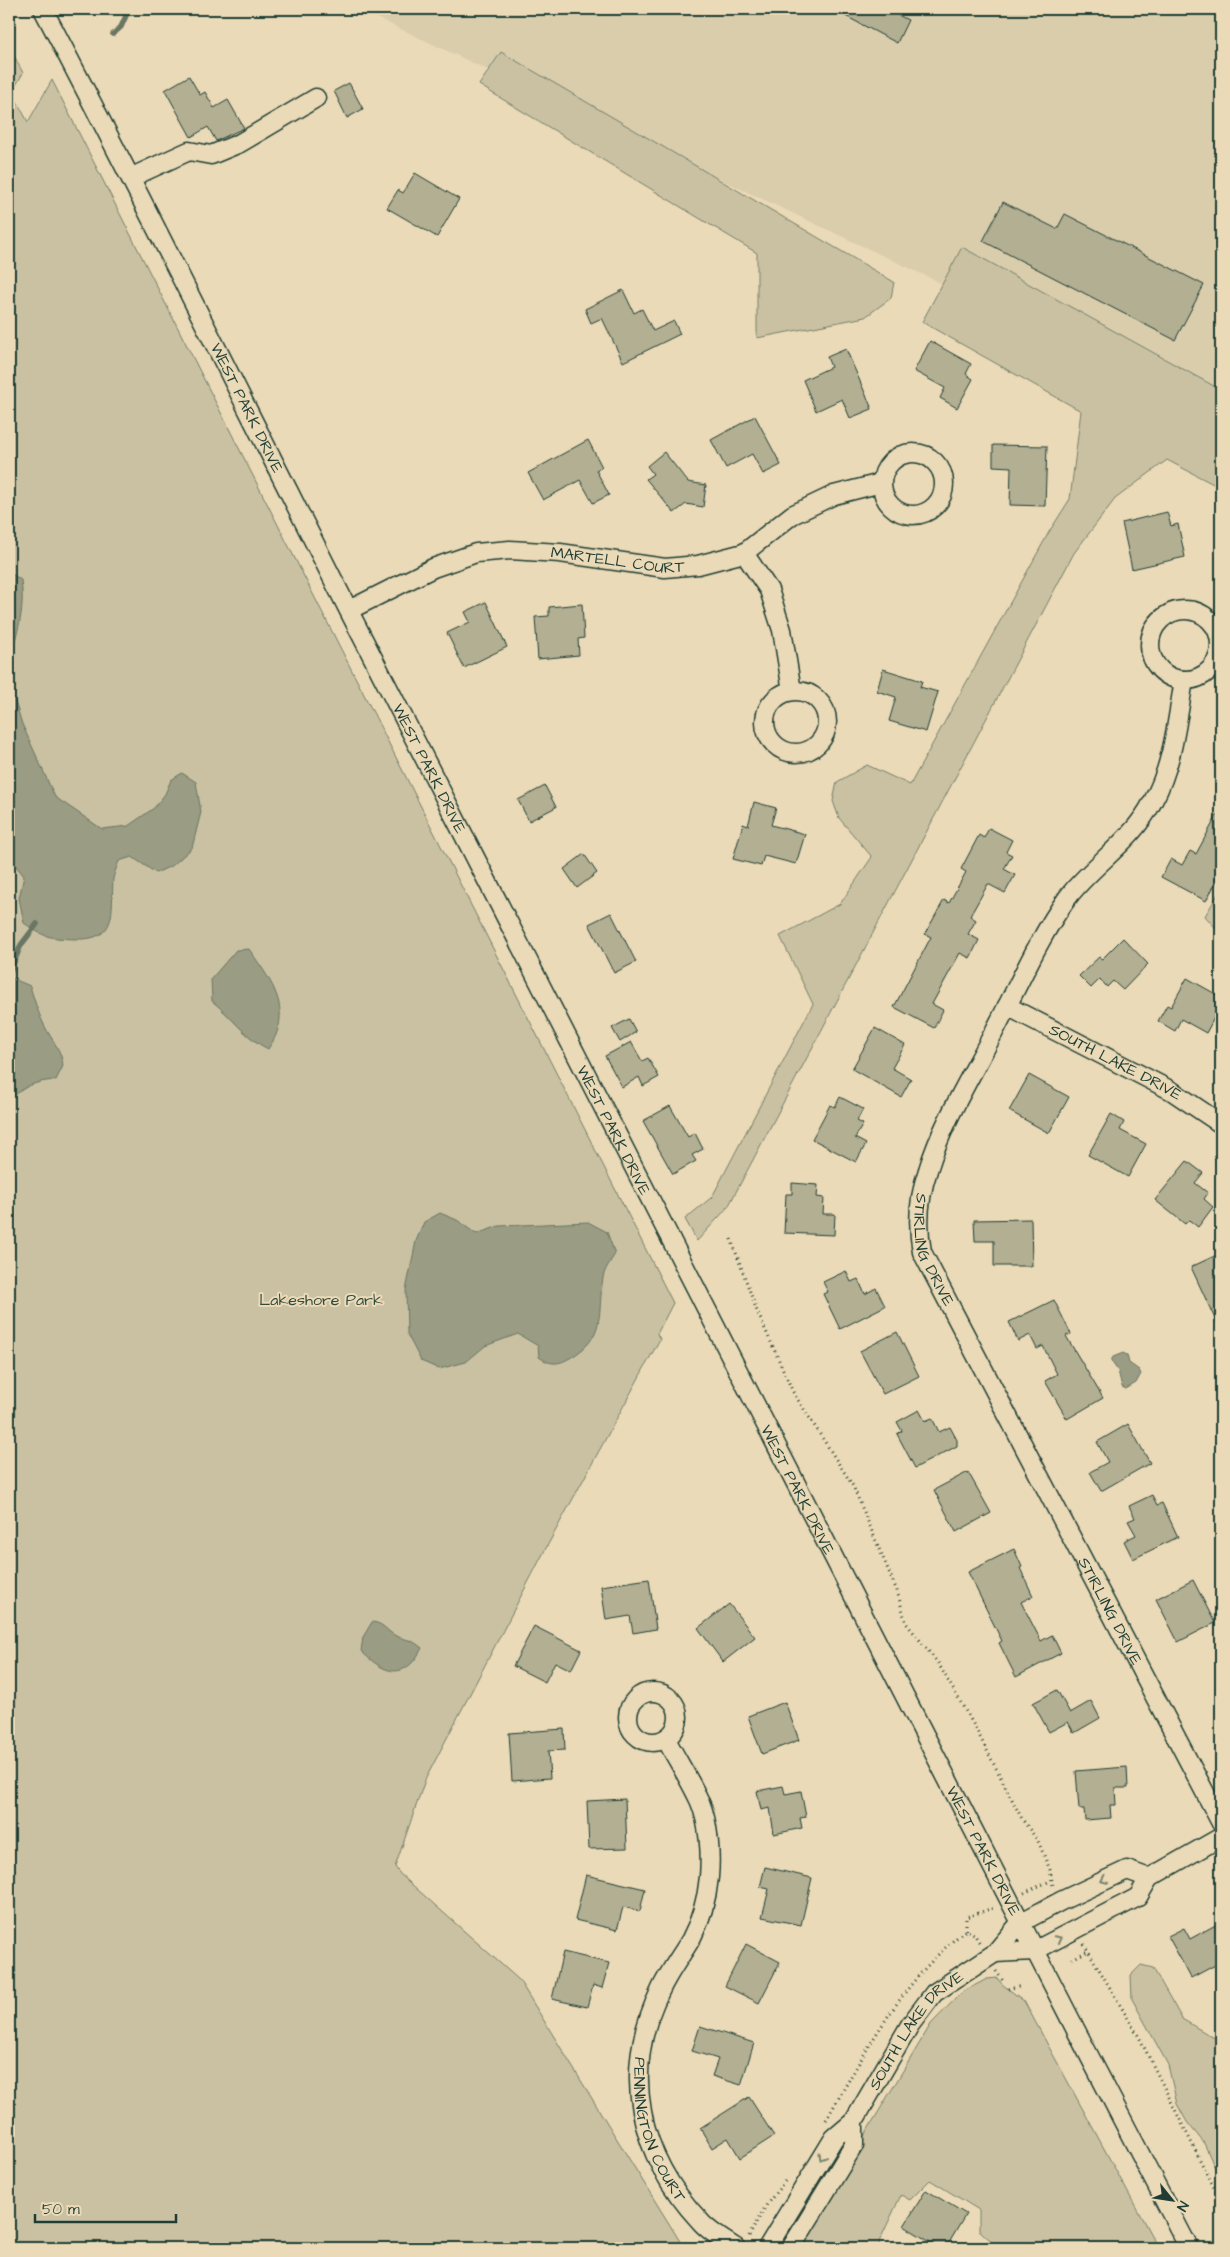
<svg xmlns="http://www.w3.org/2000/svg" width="1230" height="2257" font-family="'Architects Daughter',sans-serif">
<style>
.built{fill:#dacdac}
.green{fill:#cac1a2;stroke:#747f6b}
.water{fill:#9a9c83;stroke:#697663}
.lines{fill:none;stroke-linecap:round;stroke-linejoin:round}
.stream{stroke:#697663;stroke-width:5.5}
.building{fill:#b2af93;stroke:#1f3d34}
.minor-casing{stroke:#1f3d34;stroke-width:21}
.path{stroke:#1f3d34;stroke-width:3;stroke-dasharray:1 4;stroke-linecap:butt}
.minor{stroke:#ebdab7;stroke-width:18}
.oneway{stroke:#7b846f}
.labels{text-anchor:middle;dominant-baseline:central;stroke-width:4;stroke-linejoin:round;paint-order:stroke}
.street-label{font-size:16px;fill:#1f3d34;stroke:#ebdab7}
.park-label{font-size:16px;fill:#304a3f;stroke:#ebdab7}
</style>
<rect width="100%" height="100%" fill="#ebdab7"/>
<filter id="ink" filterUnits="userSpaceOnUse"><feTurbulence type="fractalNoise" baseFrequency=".02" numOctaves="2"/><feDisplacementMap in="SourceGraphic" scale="10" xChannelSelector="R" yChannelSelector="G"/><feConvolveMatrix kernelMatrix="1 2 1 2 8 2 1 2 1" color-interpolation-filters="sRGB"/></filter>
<g filter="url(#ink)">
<polygon class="built" points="358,9 1221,9 1221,415 1128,371"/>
<g class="green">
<polygon points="9,46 23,73 12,92 28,122 52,80 673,1303 657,1334 660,1339 545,1550 425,1780 395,1867 400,1874 519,1980 684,2248 9,2248"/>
<polygon points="501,52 894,282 891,298 865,317 757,338 757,253 479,85"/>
<polygon points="962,247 1221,390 1221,488 1167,460 1115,499 1074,553 728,1207 697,1241 685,1219 712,1197 813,1004 780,936 840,904 872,857 839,818 833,801 837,782 867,765 910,785 1049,532 1070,499 1081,411 922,322"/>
<polygon points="1221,889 1221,934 1205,916"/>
<polygon points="1141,1965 1153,1968 1182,2019 1221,2042 1221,2171 1215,2168 1204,2143 1187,2122 1177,2104 1168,2065 1132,1999 1131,1975"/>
<polygon points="997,1978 1003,1985 1024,2001 1158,2248 999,2248 979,2230 979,2210 930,2180 910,2200 901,2195 879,2242 881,2248 797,2248 931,2024 962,1992 987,1979"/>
</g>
<g class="water">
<path d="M9,572L21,580C25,607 19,632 9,657Z"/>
<path d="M9,682L22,724L55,797L102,829L128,826L154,808L165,794L171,780L182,773L196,782L201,812L192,848L173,865L156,873L132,857L119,861C117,867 114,873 113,879C111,911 119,941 75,939C49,938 45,938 24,923L19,898L24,876L9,857Z"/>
<path d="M249,949C272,982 295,1011 268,1049C245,1038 232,1017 212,1001L211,979L236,950Z"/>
<path d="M9,977L30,986C35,1003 41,1022 51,1037C57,1047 62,1054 63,1066L56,1080C32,1082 26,1086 9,1100Z"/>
<path d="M440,1213L457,1220L476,1234L499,1226L588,1222L607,1232L615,1254C611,1261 604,1270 603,1278C597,1313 607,1337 570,1358C558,1365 550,1365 539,1357L538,1346L518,1334L485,1346L466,1362L439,1369L421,1361L407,1334L406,1290L416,1241L424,1222Z"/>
<polygon points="1123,1353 1127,1355 1129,1363 1139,1370 1141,1374 1136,1383 1126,1389 1122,1387 1118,1371 1111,1361 1113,1357"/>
<path d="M372,1622C384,1623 386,1631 396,1636C408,1641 410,1638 422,1648C405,1682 384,1674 361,1651L363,1637Z"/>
</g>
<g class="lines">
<g class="stream">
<polyline points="113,34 121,27 129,9"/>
<polyline points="9,974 21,945 37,924"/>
</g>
</g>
<g class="building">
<polygon points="832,9 886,9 908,20 897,43"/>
<polygon points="189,76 200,95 205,92 214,108 228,100 244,128 216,141 208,127 191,137 165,90"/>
<polygon points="349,83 363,109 347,118 334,91"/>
<polygon points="415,173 459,199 437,237 387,208 398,190 403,193"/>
<polygon points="1003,202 1057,229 1065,214 1204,285 1175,340 983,241"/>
<polygon points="623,290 634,313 642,309 653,331 674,321 680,334 623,362 602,318 591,323 585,309"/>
<polygon points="930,341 971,364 966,374 973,379 957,408 940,398 945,388 914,371"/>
<polygon points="846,349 872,409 850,418 842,399 816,411 803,380 831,367 827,357"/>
<polygon points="755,416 781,465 763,474 752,454 726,468 711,440"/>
<polygon points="588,440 602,467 596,470 609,495 593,503 580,480 543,500 528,473"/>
<polygon points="993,445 1047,446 1045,506 1010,505 1011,467 993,466"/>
<polygon points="664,452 688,482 706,485 703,507 686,504 674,513 646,479 653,474 647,466"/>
<polygon points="1167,512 1171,526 1178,524 1185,557 1132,569 1122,523"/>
<polygon points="486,602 507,647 464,668 447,633 470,622 465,612"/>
<polygon points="582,604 584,638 578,639 579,655 538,659 535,617 549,616 549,607"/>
<polygon points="883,669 922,681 920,687 938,692 926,732 889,721 896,697 877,691"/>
<polygon points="545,786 556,807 529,821 518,800"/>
<polygon points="754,802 776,808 771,825 805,834 796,864 764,856 761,866 733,859 743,824 748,826"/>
<polygon points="1221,808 1221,873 1206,901 1161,877 1171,859 1182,865 1190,851 1196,854"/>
<polygon points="989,828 1012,840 1006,852 1012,855 1004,869 1015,875 1005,893 988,884 970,916 976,920 968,934 979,940 970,958 960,953 932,1004 943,1010 934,1028 894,1007 931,937 925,934 944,900 949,903 966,872 961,869 979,835 984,838"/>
<polygon points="584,854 597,873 577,888 564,869"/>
<polygon points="611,913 636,962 614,973 589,924"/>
<polygon points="1123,938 1148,964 1123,990 1113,981 1107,987 1100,979 1091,988 1079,976 1099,957 1102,959"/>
<polygon points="1187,978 1221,997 1221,1005 1206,1033 1181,1019 1175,1031 1158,1021 1167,1005 1171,1007"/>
<polygon points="629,1019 636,1032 620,1042 612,1028"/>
<polygon points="875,1028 905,1045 892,1068 911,1079 901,1097 852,1069"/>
<polygon points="631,1042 642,1061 648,1058 659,1077 643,1086 639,1077 622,1087 605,1056"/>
<polygon points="1029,1075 1069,1097 1049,1133 1009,1111"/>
<polygon points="840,1097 863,1109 857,1121 863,1124 855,1138 866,1144 856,1162 812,1139 830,1105 835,1107"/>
<polygon points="670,1106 688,1137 695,1133 703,1149 692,1155 696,1161 673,1174 643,1121"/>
<polygon points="1111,1114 1124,1122 1120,1130 1146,1144 1128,1177 1088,1155"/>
<polygon points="1187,1161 1203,1173 1195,1183 1208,1193 1204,1199 1213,1207 1198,1227 1189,1220 1185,1224 1155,1200"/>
<polygon points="792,1183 818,1185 817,1197 824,1198 823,1214 835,1214 834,1235 784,1233 786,1194 792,1194"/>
<polygon points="1031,1219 1032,1266 994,1266 994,1241 975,1241 974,1220"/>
<polygon points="1221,1253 1221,1332 1191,1267"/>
<polygon points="846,1271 851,1282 858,1279 865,1294 876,1288 885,1306 840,1329 823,1294 828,1292 823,1282"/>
<polygon points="1054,1300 1071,1334 1066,1336 1103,1398 1067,1419 1045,1381 1057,1374 1043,1346 1037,1349 1030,1335 1018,1341 1009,1322"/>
<polygon points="897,1332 919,1376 883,1394 860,1351"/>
<polygon points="919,1410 925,1421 932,1418 939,1432 950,1427 957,1440 957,1446 915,1468 897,1434 902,1431 897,1422"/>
<polygon points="1128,1424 1150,1463 1101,1491 1090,1472 1108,1462 1097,1442"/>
<polygon points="968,1472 991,1513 956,1532 934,1490"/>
<polygon points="1152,1495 1157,1505 1162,1503 1178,1537 1133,1559 1124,1541 1136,1535 1128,1521 1135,1518 1129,1506"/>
<polygon points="1014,1549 1022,1567 1020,1568 1033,1596 1021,1602 1041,1641 1052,1635 1061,1653 1016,1677 999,1643 1002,1641 968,1572"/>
<polygon points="649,1579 656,1629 633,1633 630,1616 606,1620 601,1586"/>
<polygon points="1193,1580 1215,1623 1178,1642 1156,1599"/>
<polygon points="729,1604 755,1637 723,1662 698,1628"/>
<polygon points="534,1626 581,1650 571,1670 555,1662 545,1682 513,1666"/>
<polygon points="1057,1690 1070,1713 1091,1701 1100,1718 1074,1733 1068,1722 1049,1732 1033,1703"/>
<polygon points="785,1702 799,1740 762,1754 748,1716"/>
<polygon points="564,1729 565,1750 548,1751 550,1778 512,1781 509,1733"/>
<polygon points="1127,1767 1128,1788 1115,1788 1116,1805 1110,1805 1111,1818 1085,1820 1084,1809 1079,1809 1076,1771"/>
<polygon points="783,1786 785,1794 801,1791 806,1817 800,1818 802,1828 774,1834 770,1808 761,1810 757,1791"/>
<polygon points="625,1799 627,1848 589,1849 587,1801"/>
<polygon points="765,1867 812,1878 801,1925 762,1917 769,1889 760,1887"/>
<polygon points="586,1875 645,1889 640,1911 623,1907 617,1930 575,1920"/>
<polygon points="1221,1922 1221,1962 1191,1978 1168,1936 1184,1928 1190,1939"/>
<polygon points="746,1944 780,1962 759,2003 725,1986"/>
<polygon points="563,1952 609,1963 602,1988 593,1985 587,2007 552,1999"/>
<polygon points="700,2026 754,2043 741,2085 712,2076 718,2059 692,2051"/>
<polygon points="749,2097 774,2136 740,2158 728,2138 712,2148 700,2128"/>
<polygon points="926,2190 966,2214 946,2248 940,2248 904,2226"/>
</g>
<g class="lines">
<defs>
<g id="minor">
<path id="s1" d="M43,9C149,210 249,414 352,617C629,1162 907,1706 1189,2248"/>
<polyline points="132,177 189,151 211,155 240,143 316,98"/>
<circle cx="913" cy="484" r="31"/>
<polyline points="744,553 769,590 782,630 792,691"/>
<circle cx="1185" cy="645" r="35"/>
<path id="s2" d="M349,610L433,568L476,553L510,550L560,553L665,568L698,565L744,553L792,515L834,495L881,483"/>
<path id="s3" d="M1184,680C1177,720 1173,765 1153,801C1132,842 1095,862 1068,897C1039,937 1018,986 995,1030C972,1075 943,1121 928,1170C919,1196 917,1225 922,1252L1221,1823"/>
<circle cx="796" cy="722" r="31"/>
<path id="s4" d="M1007,1006L1172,1091L1221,1124"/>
<circle cx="653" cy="1717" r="25"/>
<path id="s5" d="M666,1739C677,1760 690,1780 700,1802C709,1824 711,1854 709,1877C707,1898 701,1920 691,1939C681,1956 668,1973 660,1991C620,2073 639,2156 700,2221C709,2232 724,2240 736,2248"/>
<polyline points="995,1953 1034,1951 1138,1897 1149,1878 1221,1837"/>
<path id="s6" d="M767,2248L834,2138L854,2121L910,2025L934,1993L995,1953L1020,1923L1061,1901L1127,1870L1149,1878"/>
<polyline points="791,2248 854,2145 854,2121"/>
</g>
</defs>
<use href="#minor" class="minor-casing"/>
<g class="path">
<polyline points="731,1239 757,1311 793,1392 853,1486 897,1591 906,1623 938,1663 976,1729 1022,1819 1038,1841 1050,1870 1053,1886"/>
<polyline points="1024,1893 1050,1881"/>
<polyline points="966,1930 966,1917 993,1908"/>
<polyline points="1084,1944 1139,2037 1221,2202"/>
<polyline points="1072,1959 1088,1951"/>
<polyline points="996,1971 1003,1981"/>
<polyline points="1008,1989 1019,1986"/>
<path d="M826,2120C867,2050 901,1981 966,1930L974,1934L979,1942"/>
<polyline points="749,2236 767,2204 785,2181"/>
</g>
<use href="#minor" class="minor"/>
</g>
<defs><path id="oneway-chevron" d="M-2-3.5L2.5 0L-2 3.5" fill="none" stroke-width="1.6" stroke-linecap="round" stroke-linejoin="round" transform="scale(1.25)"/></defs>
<g class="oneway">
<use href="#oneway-chevron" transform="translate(1104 1880) rotate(155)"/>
<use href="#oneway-chevron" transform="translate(1058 1939) rotate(-28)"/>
<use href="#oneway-chevron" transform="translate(822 2157) rotate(121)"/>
</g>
</g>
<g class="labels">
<g class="street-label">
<text stroke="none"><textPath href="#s1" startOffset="448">WEST PARK DRIVE</textPath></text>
<text stroke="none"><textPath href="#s2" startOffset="282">MARTELL COURT</textPath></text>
<text stroke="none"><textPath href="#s1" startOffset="852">WEST PARK DRIVE</textPath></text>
<text stroke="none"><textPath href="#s4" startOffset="122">SOUTH LAKE DRIVE</textPath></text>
<text stroke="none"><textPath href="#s1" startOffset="1258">WEST PARK DRIVE</textPath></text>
<text stroke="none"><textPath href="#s3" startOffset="645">STIRLING DRIVE</textPath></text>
<text stroke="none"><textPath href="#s1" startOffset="1662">WEST PARK DRIVE</textPath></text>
<text stroke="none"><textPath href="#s3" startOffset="1050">STIRLING DRIVE</textPath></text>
<text stroke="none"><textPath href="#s1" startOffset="2068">WEST PARK DRIVE</textPath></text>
<text stroke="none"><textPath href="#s6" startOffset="266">SOUTH LAKE DRIVE</textPath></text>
<text stroke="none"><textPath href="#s5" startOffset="419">PENNINGTON COURT</textPath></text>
</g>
<g class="park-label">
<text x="321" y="1300">Lakeshore Park</text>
</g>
</g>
<rect width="1230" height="2257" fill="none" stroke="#ebdab7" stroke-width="30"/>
<rect x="15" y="15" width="1200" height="2227" fill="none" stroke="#1f3d34" stroke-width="2" filter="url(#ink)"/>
<g transform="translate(1172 2200) rotate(120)" stroke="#ebdab7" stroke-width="4" paint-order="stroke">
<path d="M0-4L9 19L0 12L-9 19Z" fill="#1f3d34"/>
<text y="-8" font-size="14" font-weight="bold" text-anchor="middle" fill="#1f3d34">N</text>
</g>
<path d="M35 2214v8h141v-8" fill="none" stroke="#1f3d34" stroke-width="2.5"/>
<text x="42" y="2214" font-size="15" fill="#1f3d34" stroke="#ebdab7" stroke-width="4" paint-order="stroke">50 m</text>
</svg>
